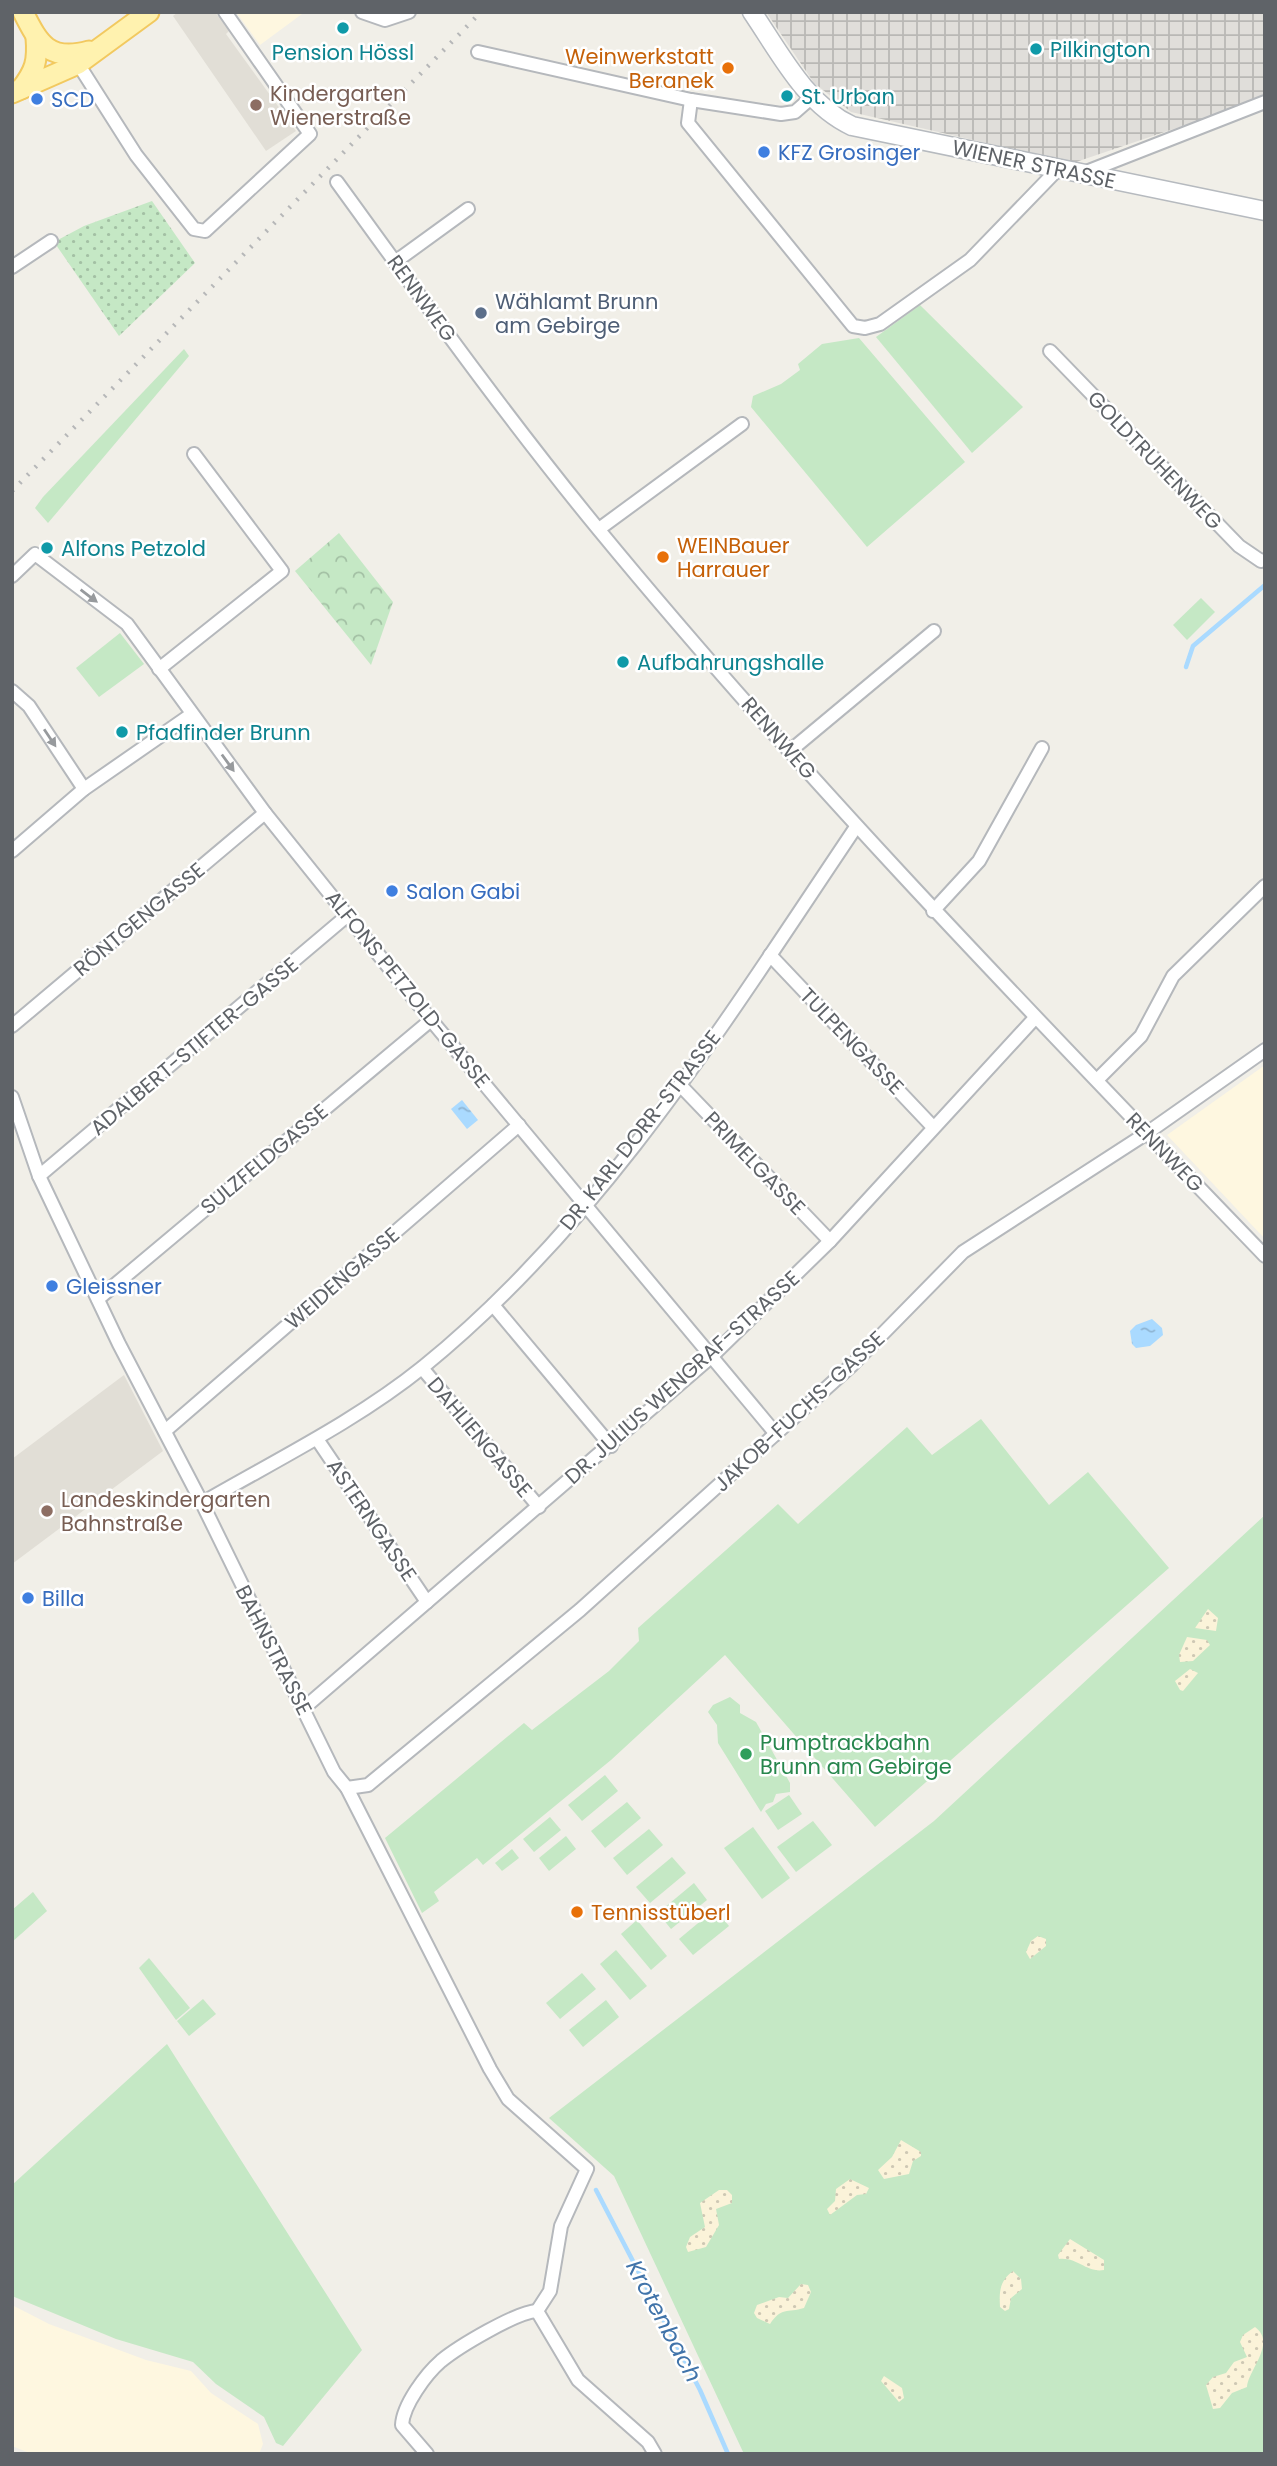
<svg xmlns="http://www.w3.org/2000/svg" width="1277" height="2466" font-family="Poppins,sans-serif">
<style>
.commercial{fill:#fef7e0}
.industrial{fill:url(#industrial-grid)}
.education{fill:#e1ded6}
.green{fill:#c5e8c5}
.forest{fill:url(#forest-crowns)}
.sand{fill:url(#sand-dots)}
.garden{fill:url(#garden-dots)}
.water{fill:url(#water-ripples)}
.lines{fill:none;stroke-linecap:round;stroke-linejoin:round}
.stream{stroke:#aadaff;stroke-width:4.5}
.minor-casing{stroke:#b5b8bc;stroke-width:16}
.secondary-casing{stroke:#b6babf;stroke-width:21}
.primary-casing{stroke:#f2c960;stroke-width:23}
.minor{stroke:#fff;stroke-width:12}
.secondary{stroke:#fff;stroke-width:18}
.primary{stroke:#fff2af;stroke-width:19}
.rail{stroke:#b6b7b8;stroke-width:4.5;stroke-dasharray:2 9;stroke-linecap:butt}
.oneway{fill:#979a9d}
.culture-dot{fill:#0f9aa8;stroke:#fff;stroke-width:2.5}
.food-dot{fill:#e8710a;stroke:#fff;stroke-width:2.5}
.shop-dot{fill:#3f7fe0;stroke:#fff;stroke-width:2.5}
.education-dot{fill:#8d6e63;stroke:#fff;stroke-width:2.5}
.service-dot{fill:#5c6f8a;stroke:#fff;stroke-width:2.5}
.leisure-dot{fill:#2e9e5b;stroke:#fff;stroke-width:2.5}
.labels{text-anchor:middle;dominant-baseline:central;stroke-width:5;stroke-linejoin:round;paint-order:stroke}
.culture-label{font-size:21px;fill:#0d838f;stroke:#fff;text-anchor:start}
.food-label{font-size:21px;fill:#c56008;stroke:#fff;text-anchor:start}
.education-label{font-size:21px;fill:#785e54;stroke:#fff;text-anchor:start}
.shop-label{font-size:21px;fill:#366cbe;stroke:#fff;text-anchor:start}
.street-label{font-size:21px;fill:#5f6368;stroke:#fff}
.service-label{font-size:21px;fill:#4e5e75;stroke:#fff;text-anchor:start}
.leisure-label{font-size:21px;fill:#27864d;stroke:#fff;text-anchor:start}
.water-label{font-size:23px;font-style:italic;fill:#4174aa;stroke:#fff}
</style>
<defs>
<pattern id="industrial-grid" width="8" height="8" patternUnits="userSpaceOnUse" patternTransform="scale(1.75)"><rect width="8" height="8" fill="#e0deda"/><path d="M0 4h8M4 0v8" fill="none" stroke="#b9b8b5"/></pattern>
<pattern id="forest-crowns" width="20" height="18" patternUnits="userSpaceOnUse" patternTransform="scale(1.75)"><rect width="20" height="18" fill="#c5e8c5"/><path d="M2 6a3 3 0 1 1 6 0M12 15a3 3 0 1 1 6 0" fill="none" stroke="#a3c0a4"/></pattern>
<pattern id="sand-dots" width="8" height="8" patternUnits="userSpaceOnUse" patternTransform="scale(1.75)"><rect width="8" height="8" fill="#fbf3d9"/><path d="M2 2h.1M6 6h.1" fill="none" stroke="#cec8b4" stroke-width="1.8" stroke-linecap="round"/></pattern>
<pattern id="garden-dots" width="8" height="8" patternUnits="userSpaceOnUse" patternTransform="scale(1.75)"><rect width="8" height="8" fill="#c5e8c5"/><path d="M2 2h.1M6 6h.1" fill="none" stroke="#a3c0a4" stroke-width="1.8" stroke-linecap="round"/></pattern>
<pattern id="water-ripples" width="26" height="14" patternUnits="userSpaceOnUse" patternTransform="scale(1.75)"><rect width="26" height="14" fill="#aadaff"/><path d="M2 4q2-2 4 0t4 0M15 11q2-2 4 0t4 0" fill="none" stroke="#8eb4d2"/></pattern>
</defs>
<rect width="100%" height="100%" fill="#f1efe8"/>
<g class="commercial">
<polygon points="236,12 300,12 302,14 260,45"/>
<polygon points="1265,1065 1264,1168 1265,1239 1167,1135"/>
<polygon points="12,2305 49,2324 146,2360 191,2371 211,2393 258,2424 263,2444 259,2454 32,2454 12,2446"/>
</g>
<polygon class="industrial" points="766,12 1265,12 1265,98 1073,163 851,112 814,83"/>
<g class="education">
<polygon points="178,12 215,12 229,31 226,34 296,131 266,151 173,16"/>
<polygon points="124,1375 163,1451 12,1564 12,1459"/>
</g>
<g class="green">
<polygon points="920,305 1023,407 972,453 876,337"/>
<polygon points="859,338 965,462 867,547 751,407 753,396 781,384 800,370 798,364 822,344"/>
<polygon points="184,349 189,356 48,523 35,508 43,497"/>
<polygon points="1201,598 1215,612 1187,640 1173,625"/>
<polygon points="120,633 144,664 99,697 76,668"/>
<polygon points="981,1419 1049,1505 1088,1472 1169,1568 875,1827 725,1655 611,1760 483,1865 477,1858 434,1892 439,1901 422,1913 385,1838 524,1723 532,1730 609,1671 639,1641 638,1628 778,1504 798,1524 907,1427 932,1455"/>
<polygon points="1265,1515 1265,2454 744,2454 614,2176 549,2118 934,1821"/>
<polygon points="730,1697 740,1705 740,1713 756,1722 790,1783 790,1792 776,1794 773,1802 766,1804 761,1812 718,1743 717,1725 708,1712 713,1705"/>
<polygon points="605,1775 618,1791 582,1821 568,1805"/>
<polygon points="789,1795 802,1814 778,1830 765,1811"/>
<polygon points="627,1802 641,1818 605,1848 591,1831"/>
<polygon points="550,1817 561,1830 534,1852 523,1839"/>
<polygon points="813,1821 832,1845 796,1872 777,1847"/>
<polygon points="753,1827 790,1878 762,1899 724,1848"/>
<polygon points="649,1829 663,1845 627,1875 613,1858"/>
<polygon points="566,1836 576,1849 549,1871 539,1858"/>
<polygon points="512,1849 519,1858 502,1871 495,1863"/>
<polygon points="672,1857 686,1873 650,1903 636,1887"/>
<polygon points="694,1883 707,1900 671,1929 658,1913"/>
<polygon points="33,1892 47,1911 12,1942 12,1910"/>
<polygon points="715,1909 729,1926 693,1955 679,1939"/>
<polygon points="637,1920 667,1956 651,1970 621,1934"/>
<polygon points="616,1950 647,1986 630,2000 600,1964"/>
<polygon points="149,1958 190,2008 176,2020 139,1968"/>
<polygon points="582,1973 596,1989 560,2019 546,2003"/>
<polygon points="203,1999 216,2014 189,2036 177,2021"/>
<polygon points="606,2000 619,2017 583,2047 569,2030"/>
<polygon points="167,2044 362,2350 283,2446 276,2443 264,2417 216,2384 193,2362 116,2339 12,2296 12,2185"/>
</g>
<polygon class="forest" points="339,533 393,602 371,665 295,571"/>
<g class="sand">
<polygon points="1208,1609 1218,1618 1216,1631 1195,1628"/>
<polygon points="1187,1637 1207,1640 1210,1645 1193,1661 1180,1662 1179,1655"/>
<polygon points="1190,1669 1198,1673 1183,1691 1180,1690 1175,1681"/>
<polygon points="1038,1936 1046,1939 1046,1946 1030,1959 1026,1952 1031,1941"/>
<polygon points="901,2140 921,2152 921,2156 913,2161 909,2174 884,2179 878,2170 892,2157"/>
<polygon points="850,2179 869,2188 866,2194 857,2195 830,2215 827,2209 835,2201 836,2189"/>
<polygon points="719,2190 727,2190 732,2195 732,2203 716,2209 719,2225 706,2247 688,2252 686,2247 690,2237 705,2227 700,2203"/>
<path d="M1070,2239L1104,2260V2270C1086,2273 1078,2257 1059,2259L1058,2255Z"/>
<path d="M1013,2271L1021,2279L1022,2289L1011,2298L1009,2309L1005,2311L1000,2307C999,2290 1000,2281 1013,2271Z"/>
<path d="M801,2284L808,2285L811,2292L804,2308C787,2313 781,2307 770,2324L757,2318L754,2313L757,2305L779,2297L788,2298Z"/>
<path d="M1255,2327C1277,2343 1248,2370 1247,2387L1232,2393L1220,2408L1213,2409L1206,2385L1213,2377L1226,2373L1234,2362L1247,2357L1240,2342L1243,2335Z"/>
<polygon points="884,2376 902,2388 904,2398 899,2402 881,2381"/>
</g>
<polygon class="garden" points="152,201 195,263 119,336 54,242 84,226"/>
<g class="water">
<polygon points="462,1100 478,1120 467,1129 451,1109"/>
<polygon points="1152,1319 1162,1328 1163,1335 1150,1346 1136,1348 1132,1344 1130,1331 1136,1325"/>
</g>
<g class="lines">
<g class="stream">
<polyline points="1186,667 1193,646 1265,585"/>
<polyline points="596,2190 700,2390 728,2454"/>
</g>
<defs>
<g id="minor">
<polyline points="362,12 385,20 409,12"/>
<polyline points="478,52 691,100 781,114 795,112 811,98"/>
<polyline points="75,59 136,155 194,229 205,231 310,134 225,12"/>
<polyline points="691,100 688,123 853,326 865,328 880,324 970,260 1058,169"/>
<polyline points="1081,174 1265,102"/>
<path d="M337,182C422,299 507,418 599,530C808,784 1037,1019 1265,1256"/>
<polyline points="395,262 468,209"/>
<polyline points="12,267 51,241"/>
<polyline points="1050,351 1239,546 1261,561 1265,560"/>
<polyline points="599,529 742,424"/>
<polyline points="12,576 35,554 127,624 265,813 431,1020 776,1434"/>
<polyline points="159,669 282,571 194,454"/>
<polyline points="12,691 29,706 84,789"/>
<polyline points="790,751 934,631"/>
<polyline points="12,851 84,789 192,714"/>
<polyline points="933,911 979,861 1042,748"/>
<polyline points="770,955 933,1127"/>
<polyline points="12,1026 265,813"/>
<polyline points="1097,1080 1141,1036 1173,976 1265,886"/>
<polyline points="680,1085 830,1241"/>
<polyline points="12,1097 39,1176 119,1344 202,1503 334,1772 347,1788 490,2069 508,2099 587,2169 561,2226 550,2291 537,2311"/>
<polyline points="39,1176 348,915"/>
<polyline points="98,1299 431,1020"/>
<polyline points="493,1305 611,1446"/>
<polyline points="422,1368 539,1507"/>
<polyline points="165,1431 519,1125"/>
<polyline points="317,1439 427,1602"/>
<path d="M202,1503C276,1460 356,1421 423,1367C603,1221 728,1017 856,827"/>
<polyline points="304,1708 711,1357 830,1241 1034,1019"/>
<polyline points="347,1788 368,1785 580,1610 852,1365 963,1252 1147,1133 1265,1050"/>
<polyline points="537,2311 578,2380 648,2442 655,2454"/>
<path d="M427,2454L402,2425C403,2405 426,2374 441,2361C458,2347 516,2312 537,2311"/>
</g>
<path id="secondary" d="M752,12C780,53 805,104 852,126L1265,211"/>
<g id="primary">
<path d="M23,12C39,44 49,62 89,51"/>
<path d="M21,89C35,71 38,61 36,38"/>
<polyline points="12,93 78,64 149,12"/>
</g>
</defs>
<use href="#minor" class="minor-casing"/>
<use href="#secondary" class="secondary-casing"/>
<use href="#primary" class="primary-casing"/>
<use href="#minor" class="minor"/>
<use href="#secondary" class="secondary"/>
<use href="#primary" class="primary"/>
<polyline class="rail" points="12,491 481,12"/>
</g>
<defs><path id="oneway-solid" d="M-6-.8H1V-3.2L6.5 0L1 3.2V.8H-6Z" transform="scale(1.75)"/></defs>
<g class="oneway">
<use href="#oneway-solid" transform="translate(89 596) rotate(37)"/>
<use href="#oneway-solid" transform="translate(50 738) rotate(56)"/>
<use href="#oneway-solid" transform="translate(228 763) rotate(54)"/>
</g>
<g class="culture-dot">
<circle cx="343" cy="28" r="7"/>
<circle cx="1036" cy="49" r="7"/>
<circle cx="787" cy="96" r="7"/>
<circle cx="47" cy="548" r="7"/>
<circle cx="623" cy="662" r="7"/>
<circle cx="122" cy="732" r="7"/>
</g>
<g class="food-dot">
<circle cx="728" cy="68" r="7"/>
<circle cx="663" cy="557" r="7"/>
<circle cx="577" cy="1912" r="7"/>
</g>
<g class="shop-dot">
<circle cx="37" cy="99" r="7"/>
<circle cx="764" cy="152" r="7"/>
<circle cx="392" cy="891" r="7"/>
<circle cx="52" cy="1286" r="7"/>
<circle cx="28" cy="1598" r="7"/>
</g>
<g class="education-dot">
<circle cx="256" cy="105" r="7"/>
<circle cx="47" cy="1511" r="7"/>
</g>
<circle class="service-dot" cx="481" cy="313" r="7"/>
<circle class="leisure-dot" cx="746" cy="1754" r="7"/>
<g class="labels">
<g class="culture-label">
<text x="1050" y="49">Pilkington</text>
<text x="343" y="52" text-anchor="middle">Pension Hössl</text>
<text x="801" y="96">St. Urban</text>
<text x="61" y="548">Alfons Petzold</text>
<text x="637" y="662">Aufbahrungshalle</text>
<text x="136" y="732">Pfadfinder Brunn</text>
</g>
<g class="food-label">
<text x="714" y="56" text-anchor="end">Weinwerkstatt<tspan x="714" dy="24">Beranek</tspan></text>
<text x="677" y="545">WEINBauer<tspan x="677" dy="24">Harrauer</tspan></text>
<text x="591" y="1912">Tennisstüberl</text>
</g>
<g class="education-label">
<text x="270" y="93">Kindergarten<tspan x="270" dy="24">Wienerstraße</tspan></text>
<text x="61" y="1499">Landeskindergarten<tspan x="61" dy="24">Bahnstraße</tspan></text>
</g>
<g class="shop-label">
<text x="51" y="99">SCD</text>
<text x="778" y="152">KFZ Grosinger</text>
<text x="406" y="891">Salon Gabi</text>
<text x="66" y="1286">Gleissner</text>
<text x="42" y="1598">Billa</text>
</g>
<g class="street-label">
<text transform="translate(1034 164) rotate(12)">WIENER STRASSE</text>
<text transform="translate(422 298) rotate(54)">RENNWEG</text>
<text transform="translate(1155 460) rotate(46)">GOLDTRUHENWEG</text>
<text transform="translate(779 738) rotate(49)">RENNWEG</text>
<text transform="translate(139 919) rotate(-40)">RÖNTGENGASSE</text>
<text transform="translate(408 989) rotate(51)">ALFONS PETZOLD-GASSE</text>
<text transform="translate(852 1041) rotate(46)">TULPENGASSE</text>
<text transform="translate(194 1046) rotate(-40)">ADALBERT-STIFTER-GASSE</text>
<text transform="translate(640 1130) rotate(-52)">DR. KARL DORR-STRASSE</text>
<text transform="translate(1165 1152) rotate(46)">RENNWEG</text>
<text transform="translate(264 1159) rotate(-40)">SULZFELDGASSE</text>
<text transform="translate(755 1163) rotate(46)">PRIMELGASSE</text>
<text transform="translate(342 1278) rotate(-41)">WEIDENGASSE</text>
<text transform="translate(682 1377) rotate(-42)">DR. JULIUS WENGRAF-STRASSE</text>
<text transform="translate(799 1411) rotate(-43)">JAKOB-FUCHS-GASSE</text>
<text transform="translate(480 1437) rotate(50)">DAHLIENGASSE</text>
<text transform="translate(372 1520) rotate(56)">ASTERNGASSE</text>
<text transform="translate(274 1650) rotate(63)">BAHNSTRASSE</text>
</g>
<g class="service-label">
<text x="495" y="301">Wählamt Brunn<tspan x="495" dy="24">am Gebirge</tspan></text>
</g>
<g class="leisure-label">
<text x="760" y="1742">Pumptrackbahn<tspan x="760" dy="24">Brunn am Gebirge</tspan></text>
</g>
<g class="water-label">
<text transform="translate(664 2321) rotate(62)">Krotenbach</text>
</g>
</g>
<rect width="1277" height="2466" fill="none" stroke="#5f6368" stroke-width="28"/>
</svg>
